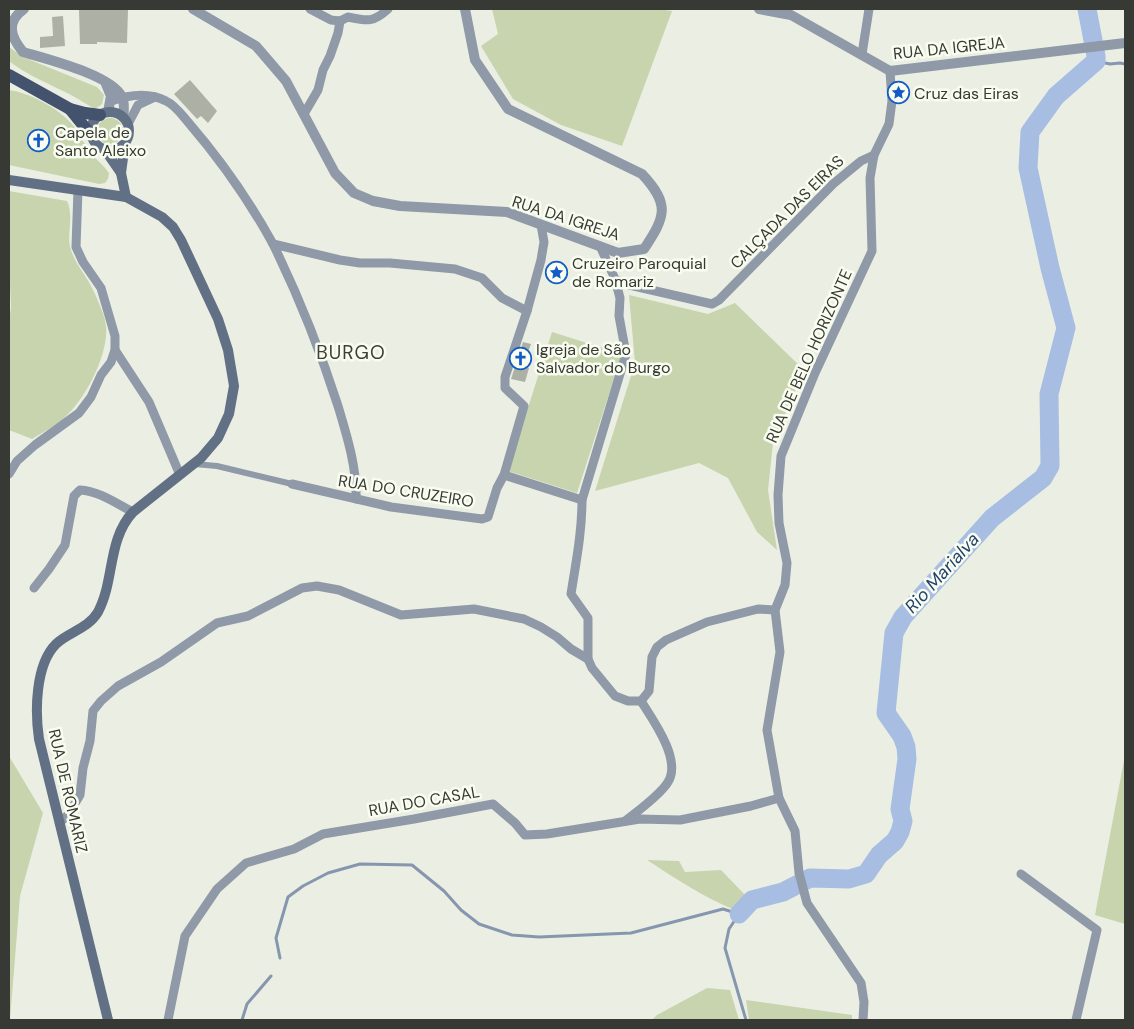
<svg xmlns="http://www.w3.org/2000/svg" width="1134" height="1029" font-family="'DM Sans',sans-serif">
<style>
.green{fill:#c7d4ae}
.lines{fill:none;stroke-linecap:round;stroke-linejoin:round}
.stream{stroke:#8596ae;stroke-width:3}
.river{stroke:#a7bee2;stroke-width:19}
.building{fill:#adb1a5}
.pedestrian{stroke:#8f99a8;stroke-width:6}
.minor{stroke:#8f99a8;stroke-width:9}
.tertiary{stroke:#8f99a8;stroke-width:10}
.secondary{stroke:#627086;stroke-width:10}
.primary{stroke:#43536e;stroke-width:12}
.labels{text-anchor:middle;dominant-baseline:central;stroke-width:5;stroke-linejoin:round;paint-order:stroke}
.street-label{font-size:16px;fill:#373934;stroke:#f9fdf0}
.poi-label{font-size:16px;fill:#373934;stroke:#f9fdf0;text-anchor:start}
.water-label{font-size:18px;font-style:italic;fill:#223f6d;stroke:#f9fdf0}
.quarter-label{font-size:19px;letter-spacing:1px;fill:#3c4036;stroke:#f9fdf0}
</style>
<rect width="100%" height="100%" fill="#ebefe3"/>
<g class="green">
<polygon points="492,9 658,9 672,11 622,146 561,125 513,99 481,46 498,34"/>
<path d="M9,47L23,57L97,87L104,95L102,104L95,109C86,104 79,99 71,95C50,84 28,76 9,61Z"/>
<path d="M9,90C30,93 56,107 71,123C79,132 83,143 91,153C96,160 104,165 109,173L108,179L105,183L99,184L9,165Z"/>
<circle cx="110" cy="131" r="13"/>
<path d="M9,191L67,201C74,216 67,232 70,247C75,265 88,277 95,294C99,303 105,316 106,326C109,354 85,400 64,418C55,426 43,432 32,439L9,430V322L11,307L9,260Z"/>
<polygon points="629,295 708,314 735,303 804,370 773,443 768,490 777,550 757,532 728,478 699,463 595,491 635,363"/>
<polygon points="552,332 622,354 577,493 508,471"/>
<polygon points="1125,755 1125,924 1095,915"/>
<polygon points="9,756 43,813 20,896 10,1020 9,1020"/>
<path d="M647,860L679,861L685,872L721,870L747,897L737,911C705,898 676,879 647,860Z"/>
<polygon points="707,988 730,990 739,1020 652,1020 657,1015"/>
<polygon points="746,1000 852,1015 852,1020 749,1020"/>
</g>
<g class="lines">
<g class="stream">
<polyline points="1096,61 1110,64 1120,63 1125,64"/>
<polyline points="280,958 276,938 288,897 303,886 328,873 360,864 412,865 444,891 461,910 479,924 512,935 539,937 631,933 723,909 739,914 729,929 725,948 746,1020"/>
<polyline points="242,1020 247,1004 271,976"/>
</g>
<polyline class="river" points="739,914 752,900 783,892 810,878 849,879 866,874 879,855 895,841 900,832 903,821 900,809 907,759 906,747 902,736 886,713 894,633 903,617 992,518 1043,478 1050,466 1049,394 1066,328 1050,268 1028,168 1030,132 1056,96 1096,61 1096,56 1087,9"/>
</g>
<g class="building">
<polygon points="79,10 128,10 127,43 97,42 97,44 80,44"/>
<polygon points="63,16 65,46 40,48 40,37 53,36 52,17"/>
<polygon points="190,80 217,111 208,123 201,116 197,119 174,94"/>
<polygon points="523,342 531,344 523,366 529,368 525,382 511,379"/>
</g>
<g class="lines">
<polyline class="pedestrian" points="194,464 217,466 292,484"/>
<g class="minor">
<polyline points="310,9 331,20 340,21"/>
<path d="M340,21L348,17C367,21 373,23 388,9"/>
<polyline points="862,54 869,9"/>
<path d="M111,101C128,95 149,92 166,101C175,105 182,115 188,122C219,158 250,202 273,244L340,260L360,263H390L455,269L482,278L502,298L527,311"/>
<polyline points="304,114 318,90 323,70 330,56 338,33 340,21"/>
<polyline points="128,124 138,105 155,97"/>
<path d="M273,244C299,297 320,350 338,406C347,436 357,468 356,499"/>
<polyline points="600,246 615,279 625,284 712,304 719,300 833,184 861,161 874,155"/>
<path d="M615,279L620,298L619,316L626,354L582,500C582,532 576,562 571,594L588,618V659L592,668L615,696L628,701H641L649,691L652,657L657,647L666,640L707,622L758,609L775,610"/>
<polyline points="115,350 149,402 180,475"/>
<polyline points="9,474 17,461 35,445 79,413 91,397 101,375 111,362 115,350 115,336 101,288 83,262 76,247 78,190"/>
<polyline points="504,475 582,500"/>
<polyline points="292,484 391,507 482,519 488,517 497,488 504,475 524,406 505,388 505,377 527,311 541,260 544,242 541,225"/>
<path d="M34,588L49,569L65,545L74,496L80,490C99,491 117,504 133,512"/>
<path d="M625,821C637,812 661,794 668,782C682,760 653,720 641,701"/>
<polyline points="60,822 68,815 80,795 83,768 90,741 93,711 101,701 118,686 161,662 217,623 248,616 302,588 317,586 339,590 401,615 474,609 524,619 541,627 557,637 571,649 588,659"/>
<polyline points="1021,874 1097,930 1076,1020"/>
<polyline points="168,1020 185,936 217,889 246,863 294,849 323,834 414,819 493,804 515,823 525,835 547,834 640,819 680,820 751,806 779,798"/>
<polyline points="863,1020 864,1002 861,983 807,903 799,873 795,831 779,798 767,730 780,652 775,610 785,585 787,563 779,523 778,495 781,456 815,373 872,251 870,178 874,155 889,124 892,101 890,71"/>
</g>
<g class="tertiary">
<path d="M24,9C6,22 10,36 23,52C46,59 112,75 122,97C125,103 124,111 123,117"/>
<path d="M193,9L256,46L286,81L335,173L354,193L373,201L400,206L507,212L618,253L644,249C665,217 671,205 642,174L508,109L475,60L465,9"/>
<polyline points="759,9 791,15 890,71 1125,43"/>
<polyline points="106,84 111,96 108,112"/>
</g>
<g class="secondary">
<circle cx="110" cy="131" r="19"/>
<polyline points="125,143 121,173 126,197"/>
<polyline points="105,150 121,173"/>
<path d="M9,180L126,197L162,217L173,227L181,240L218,319L228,350L234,386L229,414L218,438L201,458L133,512C107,540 115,580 98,612C88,629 68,632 56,644C35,665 35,712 39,739L108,1020"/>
</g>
<g class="primary">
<polyline points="9,75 70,109 85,113 100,115"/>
<polyline points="70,109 91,135"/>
</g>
</g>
<defs>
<symbol id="sight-ring" viewBox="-11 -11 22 22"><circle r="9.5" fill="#f9fdf0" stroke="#135bc6" stroke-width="1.5"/><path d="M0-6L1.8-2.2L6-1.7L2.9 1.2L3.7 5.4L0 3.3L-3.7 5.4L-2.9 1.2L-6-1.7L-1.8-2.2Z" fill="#135bc6"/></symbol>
<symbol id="church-ring" viewBox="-11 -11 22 22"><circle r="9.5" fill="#f9fdf0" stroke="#135bc6" stroke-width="1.5"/><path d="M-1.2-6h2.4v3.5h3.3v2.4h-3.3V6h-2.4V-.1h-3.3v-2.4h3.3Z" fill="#135bc6"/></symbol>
</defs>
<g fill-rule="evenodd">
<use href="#sight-ring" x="886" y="80" width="25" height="25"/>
<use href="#church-ring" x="26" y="128" width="25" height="25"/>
<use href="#sight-ring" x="544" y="260" width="25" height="25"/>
<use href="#church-ring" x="508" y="346" width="25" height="25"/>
</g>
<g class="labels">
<g class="street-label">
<text transform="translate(949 48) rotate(-6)">RUA DA IGREJA</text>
<text transform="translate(787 212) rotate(-45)">CALÇADA DAS EIRAS</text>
<text transform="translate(566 218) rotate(18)">RUA DA IGREJA</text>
<text transform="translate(809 356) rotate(-66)">RUA DE BELO HORIZONTE</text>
<text transform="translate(406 491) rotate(9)">RUA DO CRUZEIRO</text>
<text transform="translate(68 791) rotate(77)">RUA DE ROMARIZ</text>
<text transform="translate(424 801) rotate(-10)">RUA DO CASAL</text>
</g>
<g class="poi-label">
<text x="914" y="93">Cruz das Eiras</text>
<text x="55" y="132">Capela de<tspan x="55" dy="18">Santo Aleixo</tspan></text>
<text x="572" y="263">Cruzeiro Paroquial<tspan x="572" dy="18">de Romariz</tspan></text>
<text x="536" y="349">Igreja de São<tspan x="536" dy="18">Salvador do Burgo</tspan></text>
</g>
<g class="water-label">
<text transform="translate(942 573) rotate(-48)">Rio Marialva</text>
</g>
<g class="quarter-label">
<text x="351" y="352">BURGO</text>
</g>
</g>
<rect width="1134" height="1029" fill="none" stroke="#373934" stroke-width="20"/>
</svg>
